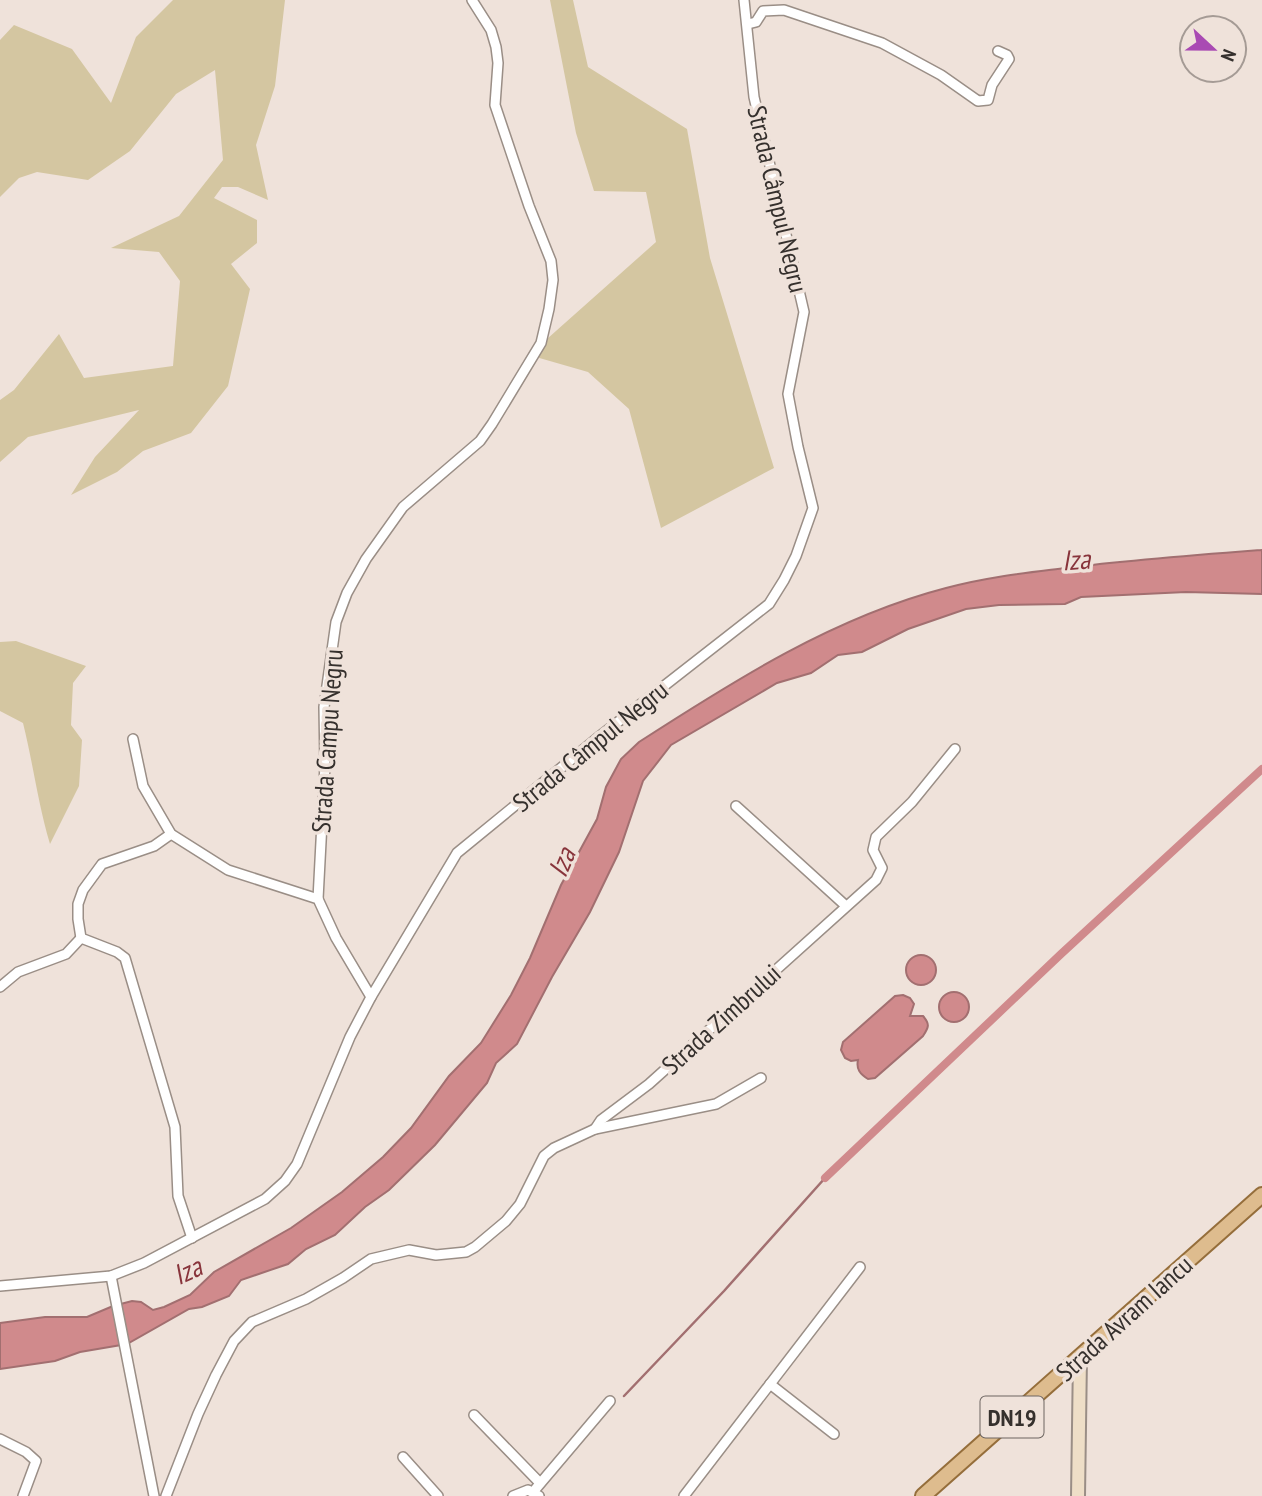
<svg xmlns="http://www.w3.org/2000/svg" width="1262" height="1496" font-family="'PT Sans Narrow',sans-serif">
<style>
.green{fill:#d4c6a1}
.water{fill:#d08a8c;stroke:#a26f70;stroke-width:2}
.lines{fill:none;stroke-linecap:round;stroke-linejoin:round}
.stream{stroke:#a26f70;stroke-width:2.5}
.canal{stroke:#d08a8c;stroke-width:8}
.minor-casing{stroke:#9a8e86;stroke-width:12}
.secondary-casing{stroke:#9a8e86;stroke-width:16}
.primary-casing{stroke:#956e3b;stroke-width:18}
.minor{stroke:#fff;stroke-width:9}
.secondary{stroke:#eedec7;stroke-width:12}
.primary{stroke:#debc8e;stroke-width:14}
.labels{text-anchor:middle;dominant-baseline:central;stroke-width:7;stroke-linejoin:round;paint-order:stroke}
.shield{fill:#efe2da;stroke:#6d6561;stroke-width:2}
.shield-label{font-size:24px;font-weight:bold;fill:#35302d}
.street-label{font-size:26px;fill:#35302d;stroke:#efe2da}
.water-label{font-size:28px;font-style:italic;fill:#88343b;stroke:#efe2da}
</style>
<rect width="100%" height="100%" fill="#efe2da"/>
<g class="green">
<polygon points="173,0 285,0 275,86 256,145 268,200 238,187 222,187 214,198 257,220 257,243 231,264 250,289 228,386 191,433 143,451 117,472 71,495 95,457 139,410 28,437 0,462 0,400 14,390 59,334 84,378 173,366 180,281 159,252 111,248 179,216 223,160 215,70 176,94 130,151 88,180 37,172 19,178 0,197 0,40 14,25 72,49 111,103 136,37"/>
<polygon points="550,0 573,0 588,67 687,129 710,258 774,468 661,528 629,409 588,372 529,355 656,242 646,192 594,191 576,133"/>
<path d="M16,641L86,666L73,683L71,725L82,740L79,786L50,844C38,804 33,763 23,723L0,711V642Z"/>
</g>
<g class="water">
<path d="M1262,550V594L1186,592L1081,597L1065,604L999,605L966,609L908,629L862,652L838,655L811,673L777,683L671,745L643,781L619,852L590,912L552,977L517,1044L496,1063L487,1083L435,1145L389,1190L365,1207L335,1235L306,1249L288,1264L241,1280L229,1296L202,1307L189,1309L127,1344L80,1352L55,1361L0,1369V1323L45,1317H87L113,1306L132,1301L141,1302L153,1310L164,1307L190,1295L214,1272L291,1228L342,1192L383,1157L411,1128L449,1076L481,1043L511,995L530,958L561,885L597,819L606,787L621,759L639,742C735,680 834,617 946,588C986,577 1026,573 1066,568C1131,560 1197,555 1262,550Z"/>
<circle cx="921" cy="970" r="15"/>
<circle cx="954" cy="1007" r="15"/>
<path d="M903,995L910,998L914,1004L910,1016H923C930,1024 929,1027 923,1036L875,1078L868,1079C860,1074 856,1069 858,1060L851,1061L845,1058L841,1050L843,1042L895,996Z"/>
</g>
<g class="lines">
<polyline class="stream" points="624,1396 724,1291 825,1178"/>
<polyline class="canal" points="825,1178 1061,954 1262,769"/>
<defs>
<g id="minor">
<polyline points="748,24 756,22 763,11 784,10 882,43 941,75 978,101 988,100 992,85 1009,59 1007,55 998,51"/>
<polyline points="133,739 143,786 171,834 228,870 318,899 336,938 371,997"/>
<polyline points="736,806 846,906"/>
<polyline points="171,834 154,846 102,864 83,890 78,904 78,919 81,938 117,952 125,958 175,1127 178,1196 192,1238"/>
<polyline points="318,899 325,765 324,707 336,622 347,593 366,559 403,507 480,441 492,424 541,343 549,309 553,280 551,261 529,206 495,105 498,63 496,47 491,30 472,0"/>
<polyline points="0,987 18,972 66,954 81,938"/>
<polyline points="595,1129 601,1120 649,1084 876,880 882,868 873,850 876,837 912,802 955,749"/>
<polyline points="111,1276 154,1496"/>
<polyline points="0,1286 111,1276 144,1263 265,1199 285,1181 297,1164 350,1037 371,997 457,853 600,736 769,604 784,580 796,556 813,508 798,447 788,394 804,312 754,97 744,0"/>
<polyline points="770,1384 834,1434"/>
<polyline points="474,1415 540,1483"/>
<polyline points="0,1439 26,1452 36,1461 23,1496"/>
<polyline points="403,1457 438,1496"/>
<polyline points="533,1492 610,1401"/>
<polyline points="166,1496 198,1414 216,1375 234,1341 252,1322 306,1299 343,1278 371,1259 409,1250 436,1255 466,1252 475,1247 506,1221 520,1204 544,1156 554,1148 595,1129 716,1104 761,1078"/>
<polyline points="513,1496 528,1490 539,1496"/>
<polyline points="684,1496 860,1267"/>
</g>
<polyline id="secondary" points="1078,1496 1080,1357"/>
<polyline id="primary" points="923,1496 1262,1195"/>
</defs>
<use href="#minor" class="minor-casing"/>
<use href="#secondary" class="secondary-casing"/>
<use href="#primary" class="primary-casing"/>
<use href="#minor" class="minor"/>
<use href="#secondary" class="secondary"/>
<use href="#primary" class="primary"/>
</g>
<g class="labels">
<rect class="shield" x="980.5" y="1396.5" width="63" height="41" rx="5"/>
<g class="shield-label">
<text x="1012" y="1417">DN19</text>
</g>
<g class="street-label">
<text transform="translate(778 199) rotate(77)">Strada Câmpul Negru</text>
<text transform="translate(327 741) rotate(-86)">Strada Campu Negru</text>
<text transform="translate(590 746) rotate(-39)">Strada Câmpul Negru</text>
<text transform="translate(721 1019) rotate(-42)">Strada Zimbrului</text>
<text transform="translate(1124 1318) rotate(-42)">Strada Avram Iancu</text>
</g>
<g class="water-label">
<text transform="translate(1076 559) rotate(-4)">Iza</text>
<text transform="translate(561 862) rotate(-67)">Iza</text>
<text transform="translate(187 1270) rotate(-25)">Iza</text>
</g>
</g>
<g transform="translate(1213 49) rotate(112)"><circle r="33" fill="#efe2da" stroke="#a59b95" stroke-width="2"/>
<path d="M0-5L12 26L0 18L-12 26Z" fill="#a94ab3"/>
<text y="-10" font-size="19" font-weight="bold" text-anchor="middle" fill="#35302d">N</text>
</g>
</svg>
